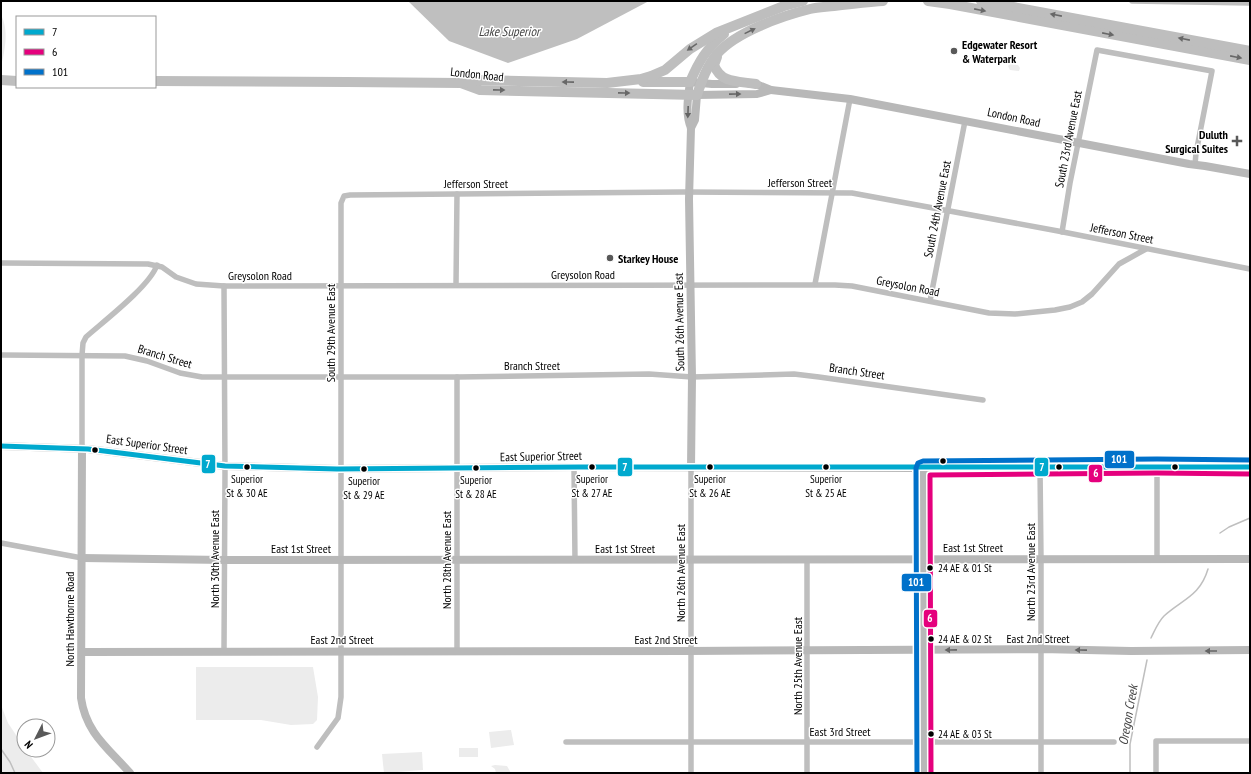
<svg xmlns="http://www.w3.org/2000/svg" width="1251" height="774" font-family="'PT Sans Narrow',sans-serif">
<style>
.green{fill:#ececec}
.water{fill:#bfbfbf}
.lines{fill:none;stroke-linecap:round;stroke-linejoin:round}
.stream{stroke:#bfbfbf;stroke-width:1.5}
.street{stroke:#bebebe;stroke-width:5.5}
.secondary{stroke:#b8b8b8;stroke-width:8}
.highway{stroke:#bebebe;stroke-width:10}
.bus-1-casing{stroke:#fff;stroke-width:8}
.bus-2-casing{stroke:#fff;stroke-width:8}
.bus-3-casing{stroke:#fff;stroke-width:8}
.bus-1{stroke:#00a9ce;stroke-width:5}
.bus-2{stroke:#e5007d;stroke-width:5}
.bus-3{stroke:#0071ca;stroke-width:5}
.oneway{fill:#686868}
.oneway2{fill:#656565}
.poi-dot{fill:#595959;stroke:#fff;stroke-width:1.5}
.bus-dot{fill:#000;stroke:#fff;stroke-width:1.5}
.labels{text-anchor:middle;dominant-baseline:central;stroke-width:3;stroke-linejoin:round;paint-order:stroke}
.bus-label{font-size:11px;fill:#000;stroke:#fff}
.poi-label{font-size:12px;font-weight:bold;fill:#000;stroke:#fff;text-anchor:start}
.street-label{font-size:12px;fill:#000;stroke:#fff}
.water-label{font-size:13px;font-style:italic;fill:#444;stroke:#fff}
.line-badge{stroke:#fff;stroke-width:1.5}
.badge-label{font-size:11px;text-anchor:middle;font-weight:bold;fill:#fff}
</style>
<rect width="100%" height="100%" fill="#fff"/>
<g class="green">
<path d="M1,15C9,30 5,50 1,66Z"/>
<polygon points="1010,64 1018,65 1020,68 1019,71 1010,70 1008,66"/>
<polygon points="196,667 313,667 318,697 317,720 313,724 291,725 261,720 196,720"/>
<polygon points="1,705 8,723 24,747 24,750 26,750 43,773 1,773"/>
<polygon points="511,730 514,745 491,748 489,732"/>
<rect x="459" y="748" width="19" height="9"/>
<polygon points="422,752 423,770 384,773 382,754"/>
<polygon points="495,765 507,766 511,773 496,773 495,769 491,766"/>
</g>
<polygon class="water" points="408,1 649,1 577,39 508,63 449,41"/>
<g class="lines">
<g class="stream">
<polyline points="1220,533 1229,527 1250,518"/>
<path d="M1151,638C1155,630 1158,622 1164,616C1183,599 1200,596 1208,569"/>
<polyline points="1,749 10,762 15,773"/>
<polyline points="1130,773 1130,744 1147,660"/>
</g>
<g class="street">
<polyline points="1132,1 1250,3"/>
<polyline points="1062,232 1070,183 1097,50 1212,71 1196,153 1195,165"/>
<polyline points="1,263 148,264 162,267 176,277 196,284 224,286 835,285 852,286 989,313 1015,314 1055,310 1070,307 1082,302 1092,294 1119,264 1146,249"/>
<polyline points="815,284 850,99"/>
<polyline points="456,285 457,194"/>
<polyline points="224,286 225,474 224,651"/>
<polyline points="930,301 965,121"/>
<polyline points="1,355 125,356 147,361 180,373 202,377 457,377 649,374 692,377 794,374 819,377 983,400"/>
<path d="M82,448V355L83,343L86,337C104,321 150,286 157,265"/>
<polyline points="1157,466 1157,559"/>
<polyline points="574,467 575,560"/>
<polyline points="1040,467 1041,559 1041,773"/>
<polyline points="691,468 691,773"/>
<polyline points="1,543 82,558"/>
<polyline points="457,651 457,377"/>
<polyline points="566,742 1114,742"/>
<polyline points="317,747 338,718 341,697 341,203 344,196 350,195 683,192 852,193 1058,231 1250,269"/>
<polyline points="807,773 807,559"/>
<polyline points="1156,773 1156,741 1250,741"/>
</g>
<g class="secondary">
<polyline points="750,84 756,84 771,90 850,99 1189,164 1205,166 1250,174"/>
<polyline points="691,128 695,120 697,95 757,94 771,90"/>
<polyline points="1,446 88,449 225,466 337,469 579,467 915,468 1160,466 1250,467"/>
<path d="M82,448L81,698C86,733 108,748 130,773"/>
<path d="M691,468L692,377L689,199L691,128C685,114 688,97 690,82L712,84H736"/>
<polyline points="923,468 924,773"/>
<polyline points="82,558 225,560 1250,559"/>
<polyline points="82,652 687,651 1041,649 1131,651 1250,650"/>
</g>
<g class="highway">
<polyline points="928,1 950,4 1250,60"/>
<polyline points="981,1 1250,51"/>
<path d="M717,57L714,65C721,84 739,81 756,84"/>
<polyline points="1,80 17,81"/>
<path d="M155,81L347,82L461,83L480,90L697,95C702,80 707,66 717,54C736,32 782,16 810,9C818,7 826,7 834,6C850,4 866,2 883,1"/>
<path d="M643,82H690C699,61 706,49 724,34"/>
<polyline points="463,83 481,80 607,83 641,79 651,76 665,70 690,49 716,33 784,6 803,1"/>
</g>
<defs>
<polyline id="bus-1" points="1,446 88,449 225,466 337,469 579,467 1250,467"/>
<polyline id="bus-2" points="931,773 930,475 1157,473 1250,474"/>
<polyline id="bus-3" points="917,773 916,468 918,463 923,461 1157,459 1250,460"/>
</defs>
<use href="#bus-1" class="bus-1-casing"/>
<use href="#bus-2" class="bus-2-casing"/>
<use href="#bus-3" class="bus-3-casing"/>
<use href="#bus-1" class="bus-1"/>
<use href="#bus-2" class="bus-2"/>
<use href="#bus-3" class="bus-3"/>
</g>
<defs><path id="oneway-solid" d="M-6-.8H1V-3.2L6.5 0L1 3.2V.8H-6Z"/></defs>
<g class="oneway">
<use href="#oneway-solid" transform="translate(980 10) rotate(11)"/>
<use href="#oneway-solid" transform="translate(1056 15) rotate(-169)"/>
<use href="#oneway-solid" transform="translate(750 31) rotate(-26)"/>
<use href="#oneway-solid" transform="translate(1108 34) rotate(11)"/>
<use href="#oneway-solid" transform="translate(1184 39) rotate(-169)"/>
<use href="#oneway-solid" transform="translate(692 47) rotate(145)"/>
<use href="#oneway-solid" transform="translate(1236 57) rotate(11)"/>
<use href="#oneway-solid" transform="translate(568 82) rotate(-179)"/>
<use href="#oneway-solid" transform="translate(499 90) rotate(1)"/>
<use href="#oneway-solid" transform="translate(624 93) rotate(1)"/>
</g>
<g class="oneway2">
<use href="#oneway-solid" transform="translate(735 94) rotate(-1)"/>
<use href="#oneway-solid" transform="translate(688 112) rotate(92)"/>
<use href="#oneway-solid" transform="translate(951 650) rotate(179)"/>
<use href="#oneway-solid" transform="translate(1081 650) rotate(-179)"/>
<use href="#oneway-solid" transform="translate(1211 651) rotate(180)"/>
</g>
<g class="poi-dot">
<circle cx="954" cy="51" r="4"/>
<path d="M1235 135h4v4h4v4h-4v4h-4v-4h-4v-4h4z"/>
<circle cx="610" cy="258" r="4"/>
</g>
<g class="bus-dot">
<circle cx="95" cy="450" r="3.5"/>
<circle cx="943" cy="461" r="3.5"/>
<circle cx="247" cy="467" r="3.5"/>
<circle cx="592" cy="467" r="3.5"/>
<circle cx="710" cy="467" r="3.5"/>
<circle cx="826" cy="467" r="3.5"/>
<circle cx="1059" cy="467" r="3.5"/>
<circle cx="1175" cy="467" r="3.5"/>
<circle cx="476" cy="468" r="3.5"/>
<circle cx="364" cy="469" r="3.5"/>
<circle cx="930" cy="568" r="3.5"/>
<circle cx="931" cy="639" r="3.5"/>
<circle cx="931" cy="734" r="3.5"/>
</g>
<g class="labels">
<g class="bus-label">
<text x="247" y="479">Superior<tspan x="247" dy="14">St &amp; 30 AE</tspan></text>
<text x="592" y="479">Superior<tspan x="592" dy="14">St &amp; 27 AE</tspan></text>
<text x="710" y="479">Superior<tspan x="710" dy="14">St &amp; 26 AE</tspan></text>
<text x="826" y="479">Superior<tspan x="826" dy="14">St &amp; 25 AE</tspan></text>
<text x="476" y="480">Superior<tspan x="476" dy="14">St &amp; 28 AE</tspan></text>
<text x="364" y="481">Superior<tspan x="364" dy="14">St &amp; 29 AE</tspan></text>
<text x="938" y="568" text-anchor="start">24 AE &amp; 01 St</text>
<text x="938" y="639" text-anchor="start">24 AE &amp; 02 St</text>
<text x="938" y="734" text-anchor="start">24 AE &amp; 03 St</text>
</g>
<g class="poi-label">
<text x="962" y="44">Edgewater Resort<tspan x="962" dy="14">&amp; Waterpark</tspan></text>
<text x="1228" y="134" text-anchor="end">Duluth<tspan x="1228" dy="14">Surgical Suites</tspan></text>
<text x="618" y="258">Starkey House</text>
</g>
<g class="street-label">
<text transform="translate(477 74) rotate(6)">London Road</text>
<text transform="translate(1014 117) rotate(12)">London Road</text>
<text transform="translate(1068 139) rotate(-79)">South 23rd Avenue East</text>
<text x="800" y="182">Jefferson Street</text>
<text x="476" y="183">Jefferson Street</text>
<text transform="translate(937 209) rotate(-79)">South 24th Avenue East</text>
<text transform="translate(1122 233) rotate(11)">Jefferson Street</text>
<text x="583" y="274">Greysolon Road</text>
<text x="260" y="275">Greysolon Road</text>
<text transform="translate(908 286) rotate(11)">Greysolon Road</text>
<text transform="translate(679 322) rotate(-91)">South 26th Avenue East</text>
<text transform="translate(330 333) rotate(-90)">South 29th Avenue East</text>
<text transform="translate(165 356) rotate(17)">Branch Street</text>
<text x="532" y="365">Branch Street</text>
<text transform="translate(857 371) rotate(8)">Branch Street</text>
<text transform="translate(147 444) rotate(8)">East Superior Street</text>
<text transform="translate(541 456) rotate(-1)">East Superior Street</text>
<text x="973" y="547">East 1st Street</text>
<text x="301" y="548">East 1st Street</text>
<text x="625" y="548">East 1st Street</text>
<text transform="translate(214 559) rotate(-90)">North 30th Avenue East</text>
<text transform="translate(446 560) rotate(-90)">North 28th Avenue East</text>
<text transform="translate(1030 572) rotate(-90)">North 23rd Avenue East</text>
<text transform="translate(680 573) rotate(-90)">North 26th Avenue East</text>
<text transform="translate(69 619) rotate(-90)">North Hawthorne Road</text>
<text x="1038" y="638">East 2nd Street</text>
<text x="342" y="639">East 2nd Street</text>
<text x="666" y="639">East 2nd Street</text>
<text transform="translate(797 666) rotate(-90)">North 25th Avenue East</text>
<text x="840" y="731">East 3rd Street</text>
</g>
<g class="water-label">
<text x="509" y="31">Lake Superior</text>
<text transform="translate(1128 715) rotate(-80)">Oregon Creek</text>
</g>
</g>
<g class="line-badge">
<rect x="1104" y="450" width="31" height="19" rx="4" fill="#0071ca"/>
<rect x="201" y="454" width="15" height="20" rx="4" fill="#00a9ce"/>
<rect x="617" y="457" width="16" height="20" rx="4" fill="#00a9ce"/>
<rect x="1034" y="457" width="15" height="20" rx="4" fill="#00a9ce"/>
<rect x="1088" y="464" width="15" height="19" rx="4" fill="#e5007d"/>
<rect x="901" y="573" width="31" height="19" rx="4" fill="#0071ca"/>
<rect x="923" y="609" width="15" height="19" rx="4" fill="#e5007d"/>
</g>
<g class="badge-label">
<text x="1119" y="463">101</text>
<text x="208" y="468">7</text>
<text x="625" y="471">7</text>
<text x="1042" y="471">7</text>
<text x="1096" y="477">6</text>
<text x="916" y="586">101</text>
<text x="930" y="622">6</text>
</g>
<rect width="1251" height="774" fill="none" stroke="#000000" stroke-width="4"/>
<rect x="16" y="16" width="140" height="72" fill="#ffffff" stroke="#999999"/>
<rect x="24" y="29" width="20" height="6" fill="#00a9ce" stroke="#999999"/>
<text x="52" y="36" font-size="12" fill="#000000">7</text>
<rect x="24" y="49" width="20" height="6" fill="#e5007d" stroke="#999999"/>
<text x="52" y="56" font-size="12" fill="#000000">6</text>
<rect x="24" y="69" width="20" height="6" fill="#0071ca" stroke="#999999"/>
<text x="52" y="76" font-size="12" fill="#000000">101</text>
<g transform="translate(36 738) rotate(228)"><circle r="19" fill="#ffffff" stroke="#999999"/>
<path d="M0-3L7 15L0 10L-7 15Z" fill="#595959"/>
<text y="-6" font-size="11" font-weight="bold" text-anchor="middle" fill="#000000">N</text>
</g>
</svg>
